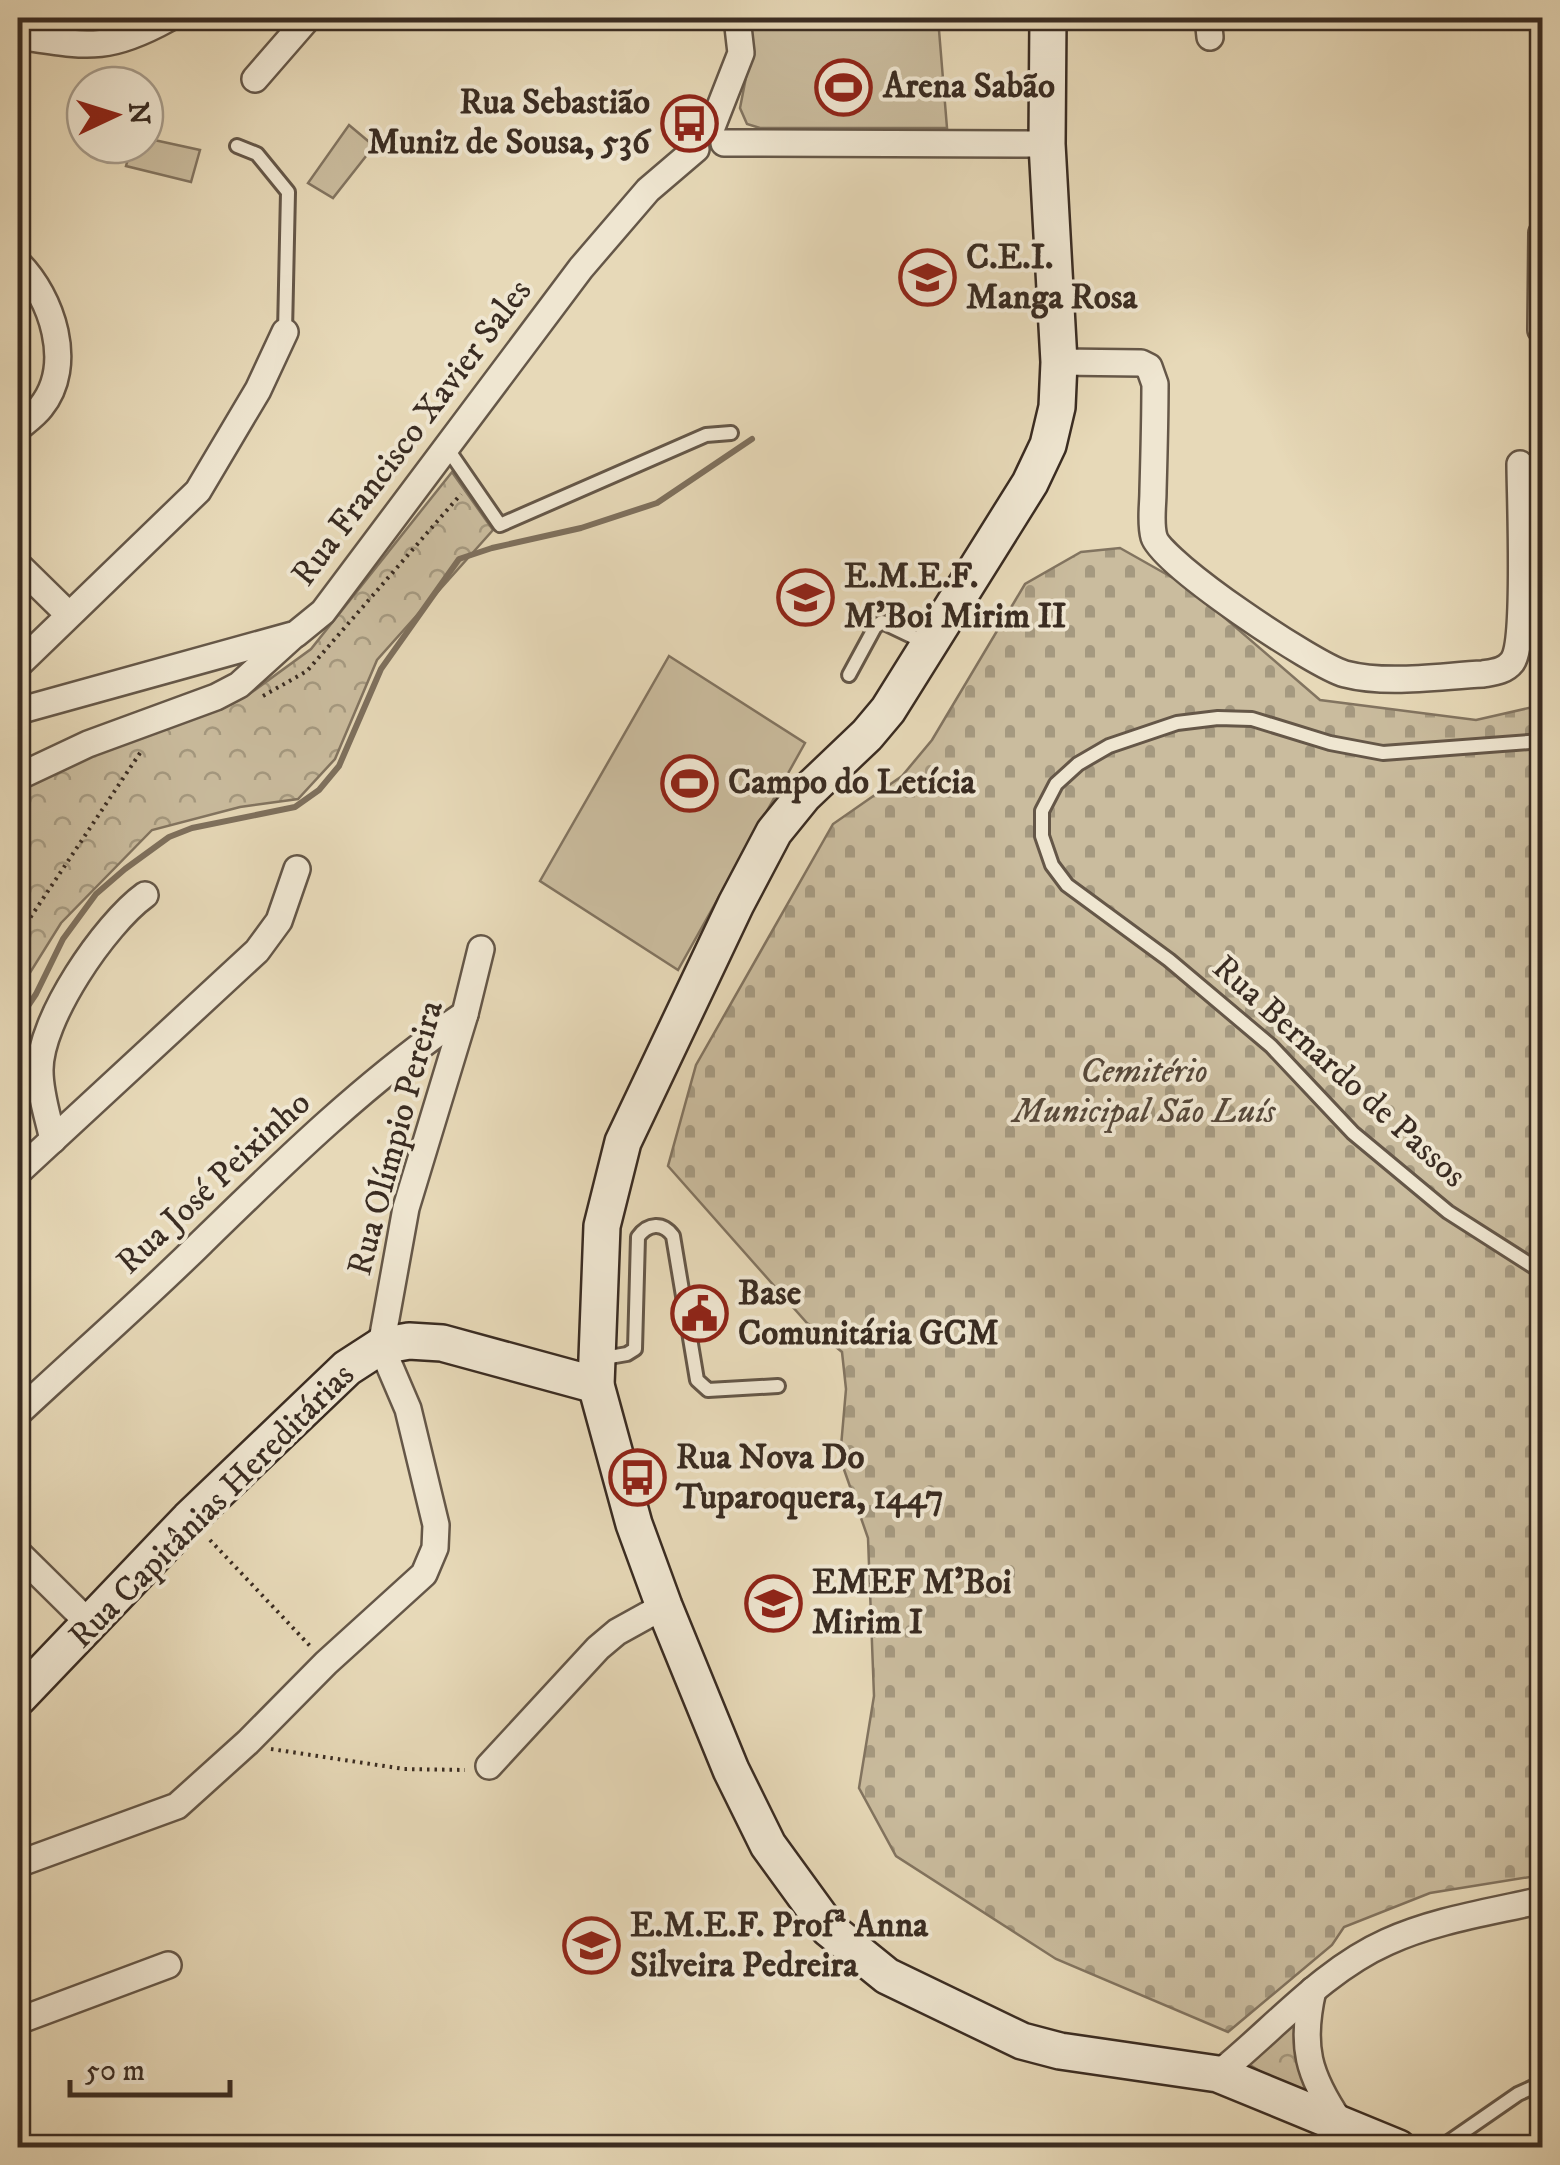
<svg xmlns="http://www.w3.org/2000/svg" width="1560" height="2165" font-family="'IM FELL DW Pica',serif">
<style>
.grass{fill:#cabc9e;stroke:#827460;stroke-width:2.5}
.forest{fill:url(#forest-crowns);stroke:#827460;stroke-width:2.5}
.cemetery{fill:url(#cemetery-stones);stroke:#827460;stroke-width:2.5}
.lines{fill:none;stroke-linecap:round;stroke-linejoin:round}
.stream{stroke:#7e705d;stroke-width:6}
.lane-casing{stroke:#655748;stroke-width:18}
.street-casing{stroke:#655748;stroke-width:30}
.secondary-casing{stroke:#3a2c22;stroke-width:40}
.path{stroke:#3a2c22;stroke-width:4;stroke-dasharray:2.5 5;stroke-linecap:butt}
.lane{stroke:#efe6d1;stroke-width:12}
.street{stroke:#efe6d1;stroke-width:25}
.secondary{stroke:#efe6d1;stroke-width:35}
.labels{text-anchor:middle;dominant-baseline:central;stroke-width:8;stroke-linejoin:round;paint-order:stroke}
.poi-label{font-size:35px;font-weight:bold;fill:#3a2c22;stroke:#efe6d1;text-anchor:start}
.street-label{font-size:35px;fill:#3a2c22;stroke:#efe6d1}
.park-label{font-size:35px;font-style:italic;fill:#57493b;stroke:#efe6d1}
</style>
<defs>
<pattern id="forest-crowns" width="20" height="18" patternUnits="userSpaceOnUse" patternTransform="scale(2.5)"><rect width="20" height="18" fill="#cabc9e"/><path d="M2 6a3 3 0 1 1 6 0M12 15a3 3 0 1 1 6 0" fill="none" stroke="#a59980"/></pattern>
<pattern id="cemetery-stones" width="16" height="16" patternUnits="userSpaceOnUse" patternTransform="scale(2.5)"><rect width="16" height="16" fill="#cabc9e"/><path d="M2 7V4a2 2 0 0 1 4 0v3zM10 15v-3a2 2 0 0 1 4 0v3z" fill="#a59980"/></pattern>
</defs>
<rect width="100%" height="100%" fill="#e7d9b8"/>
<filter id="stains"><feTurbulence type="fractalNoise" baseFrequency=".002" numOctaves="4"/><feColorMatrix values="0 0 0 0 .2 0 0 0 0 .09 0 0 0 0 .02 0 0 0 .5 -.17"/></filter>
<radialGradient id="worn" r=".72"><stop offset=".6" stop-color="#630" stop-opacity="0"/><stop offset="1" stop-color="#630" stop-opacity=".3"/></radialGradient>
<g class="grass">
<polygon points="745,18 938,18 947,128 760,128 747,124 740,108 748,67"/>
<polygon points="349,125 374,146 333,198 308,183"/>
<polygon points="145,138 200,150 191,182 126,166 132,145 145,145"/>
<polygon points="669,656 805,743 678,970 540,881"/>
</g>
<g class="forest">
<polygon points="452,472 493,530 377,660 335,759 298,799 240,807 152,830 61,923 18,992 18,791 103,749 248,695 311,649"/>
<polygon points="1294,2024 1314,2104 1240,2059"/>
</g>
<polygon class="cemetery" points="1120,548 1189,587 1320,700 1476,720 1542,705 1542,1875 1430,1893 1344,1927 1332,1945 1228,2032 1056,1959 896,1856 859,1788 874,1696 868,1538 840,1458 846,1389 842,1352 807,1323 668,1166 696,1065 833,824 902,776 932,740 1025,584 1081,552"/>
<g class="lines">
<polyline class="stream" points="18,1021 36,994 63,939 96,894 125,869 169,837 192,828 295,807 319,790 339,766 381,669 459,559 492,548 581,528 657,503 752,439"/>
<defs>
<g id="lane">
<polyline points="237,146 257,154 288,192 285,332"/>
<polyline points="447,448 500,525 706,435 731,433"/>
<polyline points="849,675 875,627 882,622 926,643"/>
<polyline points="1542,741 1383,753 1330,743 1252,719 1218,718 1177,723 1109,746 1078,764 1056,784 1042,811 1042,836 1052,865 1067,885 1169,960 1271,1046 1353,1133 1448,1212 1542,1272"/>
<path d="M598,1359L627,1354L635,1349L638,1237C648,1223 663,1222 673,1236L697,1380L708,1390L778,1386"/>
<polyline points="1440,2148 1518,2094 1542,2083"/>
</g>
<g id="street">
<polyline points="1208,18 1210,37"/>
<path d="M18,36C86,46 106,53 169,18"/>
<polyline points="255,79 308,18"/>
<polyline points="712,127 741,53 737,18"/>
<polyline points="724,143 1047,144"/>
<path d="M18,263C52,297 75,365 41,407C35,415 25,422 18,428"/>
<polyline points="1541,330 1542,233"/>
<path d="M1059,362L1141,363L1149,367L1155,384C1155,419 1154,455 1153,491C1153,506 1150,523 1154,537C1162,564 1315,666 1345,674C1388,685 1440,676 1483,674C1494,672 1505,671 1512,662C1527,643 1520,497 1520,464"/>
<polyline points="18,565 68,614"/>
<polyline points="18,665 198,491 258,390 285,332"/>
<polyline points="18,711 296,634 323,612 581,268 648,190 696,149"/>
<polyline points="18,777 88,744 216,697 239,685 292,637"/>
<path d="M53,1140C48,1117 40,1094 40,1071C39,1020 105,924 145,895"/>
<polyline points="18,1172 257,951 279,921 297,869"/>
<path d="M18,1413C79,1356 142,1301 202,1242C285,1161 369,1079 465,1014"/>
<polyline points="18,1553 90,1624"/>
<polyline points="489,1766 598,1648 617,1632 664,1606"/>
<polyline points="18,1864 177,1806 248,1742 326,1663 424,1574 435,1548 436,1525 408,1409 381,1346 406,1208 465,1014 481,949"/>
<path d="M1313,1990C1300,2046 1308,2075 1340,2122"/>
<polyline points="18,2021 168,1965"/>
<path d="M1218,2074C1273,2030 1322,1971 1387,1942C1435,1920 1491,1912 1542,1900"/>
</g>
<g id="secondary">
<polyline points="1048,18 1047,144 1059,362 1057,407 1048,445 1030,483 888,710 867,735 804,795 774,832 736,904 623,1142 602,1226 596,1385 634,1524 664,1606 731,1770 768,1845 829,1929 887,1976 1022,2041 1060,2051 1218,2074 1398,2148"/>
<polyline points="18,1698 189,1519 347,1368 381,1346 409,1341 442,1343 596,1385"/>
</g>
</defs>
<use href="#lane" class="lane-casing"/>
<use href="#street" class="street-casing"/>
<use href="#secondary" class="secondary-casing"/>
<g class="path">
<polyline points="778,599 807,622"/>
<polyline points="263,696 307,671 461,494"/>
<polyline points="18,936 142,750"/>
<polyline points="210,1540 310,1646"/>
<polyline points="271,1749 404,1769 465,1770"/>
</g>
<use href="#lane" class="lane"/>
<use href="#street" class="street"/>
<use href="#secondary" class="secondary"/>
</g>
<defs>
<symbol id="stadium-ring" viewBox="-11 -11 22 22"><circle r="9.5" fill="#efe6d1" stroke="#8f2418" stroke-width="1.5"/><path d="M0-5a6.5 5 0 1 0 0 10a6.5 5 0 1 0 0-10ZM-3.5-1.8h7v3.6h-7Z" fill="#8f2418"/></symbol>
<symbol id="bus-ring" viewBox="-11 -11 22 22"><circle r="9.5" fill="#efe6d1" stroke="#8f2418" stroke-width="1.5"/><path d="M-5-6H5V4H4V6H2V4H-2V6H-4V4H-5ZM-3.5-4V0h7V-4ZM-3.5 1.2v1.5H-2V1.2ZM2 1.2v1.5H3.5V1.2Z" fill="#8f2418"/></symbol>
<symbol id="school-ring" viewBox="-11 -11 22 22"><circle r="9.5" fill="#efe6d1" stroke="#8f2418" stroke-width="1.5"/><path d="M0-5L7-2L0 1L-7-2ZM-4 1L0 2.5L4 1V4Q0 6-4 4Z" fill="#8f2418"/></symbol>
<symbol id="civic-ring" viewBox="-11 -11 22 22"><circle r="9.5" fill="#efe6d1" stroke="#8f2418" stroke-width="1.5"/><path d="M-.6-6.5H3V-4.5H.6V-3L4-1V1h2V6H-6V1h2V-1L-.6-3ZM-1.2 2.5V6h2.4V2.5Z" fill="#8f2418"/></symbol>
</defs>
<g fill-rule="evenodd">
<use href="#stadium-ring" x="812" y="56" width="63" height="63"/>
<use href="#bus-ring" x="658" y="92" width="63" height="63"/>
<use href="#school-ring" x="896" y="246" width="63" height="63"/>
<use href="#school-ring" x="774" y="566" width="63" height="63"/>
<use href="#stadium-ring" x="658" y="752" width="63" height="63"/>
<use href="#civic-ring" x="668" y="1282" width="63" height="63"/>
<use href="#bus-ring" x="606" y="1446" width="63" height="63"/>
<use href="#school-ring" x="742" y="1572" width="63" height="63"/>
<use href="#school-ring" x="560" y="1914" width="63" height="63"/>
</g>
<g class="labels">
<g class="poi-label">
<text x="883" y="87">Arena Sabão</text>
<text x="650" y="103" text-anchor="end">Rua Sebastião<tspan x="650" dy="40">Muniz de Sousa, 536</tspan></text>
<text x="966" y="258">C.E.I.<tspan x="966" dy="40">Manga Rosa</tspan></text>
<text x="844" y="577">E.M.E.F.<tspan x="844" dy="40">M'Boi Mirim II</tspan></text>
<text x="728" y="783">Campo do Letícia</text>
<text x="738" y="1294">Base<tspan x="738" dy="40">Comunitária GCM</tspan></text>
<text x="676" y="1458">Rua Nova Do<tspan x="676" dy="40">Tuparoquera, 1447</tspan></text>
<text x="812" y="1583">EMEF M'Boi<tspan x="812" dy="40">Mirim I</tspan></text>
<text x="630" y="1926">E.M.E.F. Profª Anna<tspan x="630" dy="40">Silveira Pedreira</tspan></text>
</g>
<g class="street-label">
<text transform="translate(412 433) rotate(-53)">Rua Francisco Xavier Sales</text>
<text transform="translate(1339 1072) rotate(42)">Rua Bernardo de Passos</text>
<text transform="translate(396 1138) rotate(-75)">Rua Olímpio Pereira</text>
<text transform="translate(214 1183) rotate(-43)">Rua José Peixinho</text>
<text transform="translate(212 1506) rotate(-45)">Rua Capitânias Hereditárias</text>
</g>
<g class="park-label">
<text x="1144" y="1072">Cemitério<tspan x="1144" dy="40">Municipal São Luís</tspan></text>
</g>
</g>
<rect width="1560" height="2165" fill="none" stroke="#e7d9b8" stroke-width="60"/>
<rect x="20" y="20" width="1520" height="2125" fill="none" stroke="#3a2c22" stroke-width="5"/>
<rect x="30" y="30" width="1500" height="2105" fill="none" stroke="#3a2c22" stroke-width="2.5"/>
<g transform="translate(115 115) rotate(86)"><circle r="48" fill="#efe6d1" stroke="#a79c8b" stroke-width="2.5"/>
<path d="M0-8L18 38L0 25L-18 38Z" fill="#8f2418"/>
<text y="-15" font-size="28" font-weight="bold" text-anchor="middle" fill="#3a2c22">N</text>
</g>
<path d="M70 2080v15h160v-15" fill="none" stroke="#3a2c22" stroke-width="5"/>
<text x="85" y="2080" font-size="30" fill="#3a2c22" stroke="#efe6d1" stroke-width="8" paint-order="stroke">50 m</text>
<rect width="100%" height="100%" filter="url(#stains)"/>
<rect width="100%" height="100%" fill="url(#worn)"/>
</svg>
